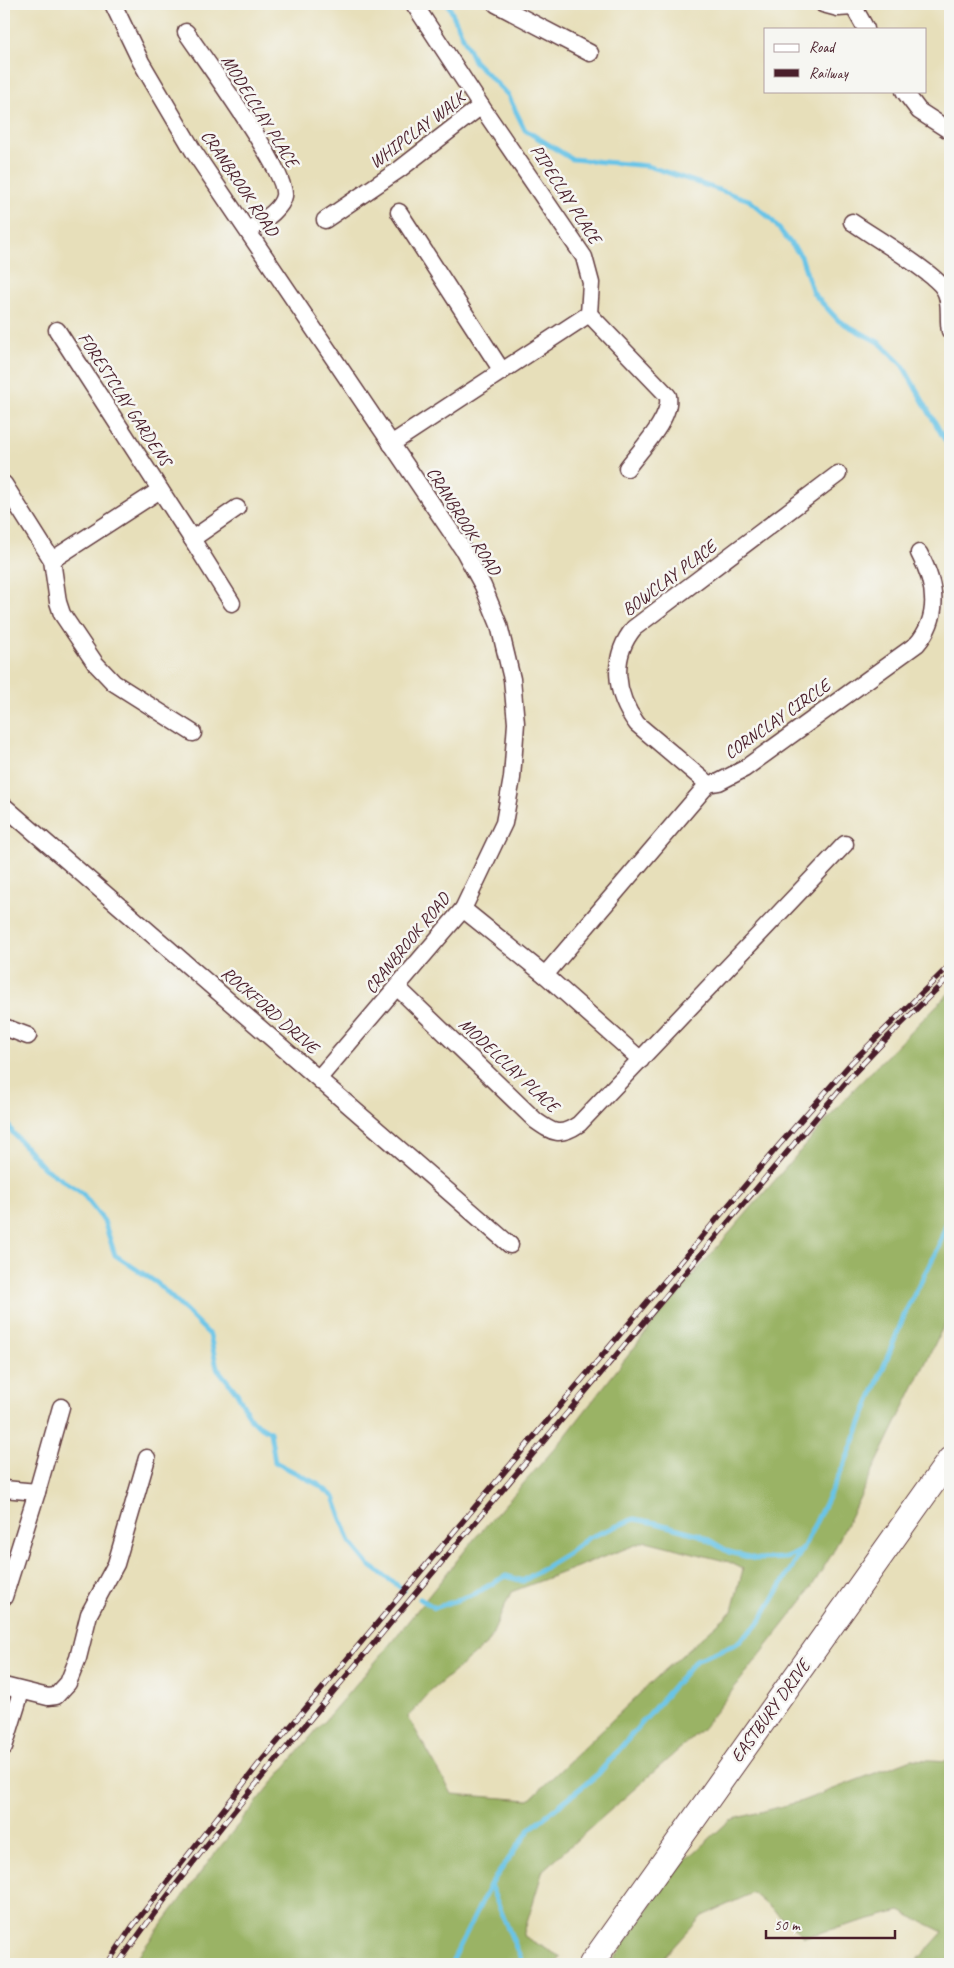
<svg xmlns="http://www.w3.org/2000/svg" width="954" height="1968" font-family="Caveat,sans-serif">
<style>
.forest{fill:#9ab365;stroke:#726948;fill-rule:evenodd}
.lines{fill:none;stroke-linecap:round;stroke-linejoin:round}
.stream{stroke:#69c4e7;stroke-width:5}
.street-casing{stroke:#623c40;stroke-width:19}
.secondary-casing{stroke:#623c40;stroke-width:26}
.street{stroke:#fff;stroke-width:16}
.secondary{stroke:#fff;stroke-width:24}
.rail-casing{stroke:#4a1f2b;stroke-width:5.5}
.rail{stroke:#f6f6f2;stroke-width:4;stroke-dasharray:11;stroke-linecap:butt}
.labels{text-anchor:middle;dominant-baseline:central;stroke-width:5;stroke-linejoin:round;paint-order:stroke}
.street-label{font-size:18px;fill:#4a1f2b;stroke:#f6f6f2}
</style>
<rect width="100%" height="100%" fill="#f6f6f2"/>
<filter id="ink" filterUnits="userSpaceOnUse"><feTurbulence type="fractalNoise" baseFrequency=".02" numOctaves="2"/><feDisplacementMap in="SourceGraphic" scale="10" xChannelSelector="R" yChannelSelector="G"/><feConvolveMatrix kernelMatrix="1 2 1 2 8 2 1 2 1" color-interpolation-filters="sRGB"/></filter>
<filter id="wash" filterUnits="userSpaceOnUse"><feTurbulence type="fractalNoise" baseFrequency=".0096" numOctaves="4" result="noise"/><feDisplacementMap in="SourceGraphic" scale="20" xChannelSelector="R" yChannelSelector="G"/><feGaussianBlur stdDeviation="1.12" result="paint"/><feColorMatrix in="noise" values="0 0 0 0 0 0 0 0 0 0 0 0 0 0 0 0 0 1.4 0 .05"/><feComposite in="paint" operator="in"/></filter>
<g filter="url(#wash)">
<rect width="100%" height="100%" fill="#e7dfba"/>
<g class="forest">
<path d="M950,992V1313L832,1554L804,1599L702,1729L543,1870L523,1936L561,1957L556,1964H132L216,1852L301,1748L382,1654L475,1538L563,1439L669,1303L851,1092ZM646,1541L729,1562L743,1569L732,1611L657,1677L529,1800L452,1794L408,1717L430,1692L489,1642L511,1592Z"/>
<polygon points="912,1759 950,1761 950,1964 914,1964 943,1932 900,1911 804,1937 753,1893 702,1916 659,1964 611,1964 673,1872 730,1820 802,1801"/>
</g>
<g class="lines">
<g class="stream">
<polyline points="448,4 474,61 508,95 525,130 572,159 648,166 749,200 771,219 801,256 813,293 839,321 880,343 903,366 950,449"/>
<polyline points="4,1117 13,1133 44,1168 82,1193 104,1221 115,1255 157,1283 210,1335 217,1368 237,1393 252,1421 270,1432 275,1462 319,1485 334,1497 350,1542 369,1565 404,1590"/>
<polyline points="420,1599 435,1608 474,1594 506,1576 523,1581 567,1554 588,1538 634,1519 656,1523 700,1535 729,1552 756,1559 787,1558 801,1551"/>
<polyline points="490,1885 523,1964"/>
<polyline points="451,1964 490,1885 531,1828 598,1774 696,1660 736,1644 759,1623 802,1550 845,1463 906,1311 938,1248 950,1214"/>
</g>
</g>
</g>
<g filter="url(#ink)">
<g class="lines">
<defs>
<g id="street">
<polyline points="113,4 141,62 194,152 464,551 483,586 499,625 512,679 516,723 512,778 504,823 463,909 319,1078"/>
<polyline points="496,4 590,53"/>
<polyline points="823,4 838,8 853,7"/>
<polyline points="852,4 866,29"/>
<path d="M186,32C204,59 288,172 284,196C281,211 260,222 249,230"/>
<polyline points="904,91 919,111 950,131"/>
<polyline points="399,212 502,371"/>
<polyline points="325,220 400,169 481,106 414,4"/>
<path d="M852,222C871,235 935,273 944,289C952,301 947,317 950,331"/>
<path d="M589,314L668,396C672,418 640,450 627,468"/>
<polyline points="57,330 192,539 237,508"/>
<polyline points="391,444 589,314 591,283 584,257 481,106"/>
<polyline points="4,484 52,560 58,602 62,614 95,663 114,683 193,733"/>
<polyline points="192,539 232,603"/>
<polyline points="52,560 160,490"/>
<path d="M708,784L637,724C615,695 610,657 634,628L838,474"/>
<polyline points="4,806 510,1245"/>
<polyline points="463,909 545,975 641,1060"/>
<path d="M545,975L708,784L719,782L744,769L917,644C941,616 936,584 919,553"/>
<path d="M397,987L536,1121C553,1133 560,1137 579,1124L845,844"/>
<polyline points="4,1027 28,1036"/>
<polyline points="4,1489 37,1492"/>
<polyline points="4,1597 37,1492 61,1407"/>
<polyline points="4,1686 48,1697 56,1696 68,1683 78,1658 89,1614 116,1564 147,1458"/>
<polyline points="4,1747 21,1692"/>
</g>
<polyline id="secondary" points="591,1964 950,1459"/>
</defs>
<use href="#street" class="street-casing"/>
<use href="#secondary" class="secondary-casing"/>
<use href="#street" class="street"/>
<use href="#secondary" class="secondary"/>
<defs>
<g id="rail">
<polyline points="107,1964 132,1927 258,1765 779,1145 851,1063 950,965"/>
<path d="M118,1964C202,1843 299,1734 393,1620C546,1438 699,1256 853,1074L889,1036L950,976"/>
</g>
</defs>
<use href="#rail" class="rail-casing"/>
<use href="#rail" class="rail"/>
</g>
</g>
<g class="labels">
<g class="street-label">
<text transform="translate(260 111) rotate(58)">MODELCLAY PLACE</text>
<text transform="translate(417 130) rotate(-37)">WHIPCLAY WALK</text>
<text transform="translate(240 183) rotate(56)">CRANBROOK ROAD</text>
<text transform="translate(566 194) rotate(57)">PIPECLAY PLACE</text>
<text transform="translate(125 399) rotate(57)">FORESTCLAY GARDENS</text>
<text transform="translate(464 521) rotate(58)">CRANBROOK ROAD</text>
<text transform="translate(669 578) rotate(-37)">BOWCLAY PLACE</text>
<text transform="translate(777 719) rotate(-35)">CORNCLAY CIRCLE</text>
<text transform="translate(407 943) rotate(-51)">CRANBROOK ROAD</text>
<text transform="translate(270 1010) rotate(41)">ROCKFORD DRIVE</text>
<text transform="translate(509 1065) rotate(43)">MODELCLAY PLACE</text>
<text transform="translate(770 1711) rotate(-54)">EASTBURY DRIVE</text>
</g>
</g>
<rect width="954" height="1968" fill="none" stroke="#f6f6f2" stroke-width="20"/>
<rect x="764" y="28" width="162" height="65" fill="#f6f6f2" stroke="#b1a0a2"/>
<rect x="774" y="44" width="25" height="8" fill="#ffffff" stroke="#b1a0a2"/>
<text x="809" y="52" font-size="15" fill="#4a1f2b">Road</text>
<rect x="774" y="69" width="25" height="8" fill="#4a1f2b" stroke="#b1a0a2"/>
<text x="809" y="78" font-size="15" fill="#4a1f2b">Railway</text>
<path d="M766 1930v8h129v-8" fill="none" stroke="#4a1f2b" stroke-width="2.5"/>
<text x="774" y="1930" font-size="15" fill="#4a1f2b" stroke="#f6f6f2" stroke-width="4" paint-order="stroke">50 m</text>
</svg>
